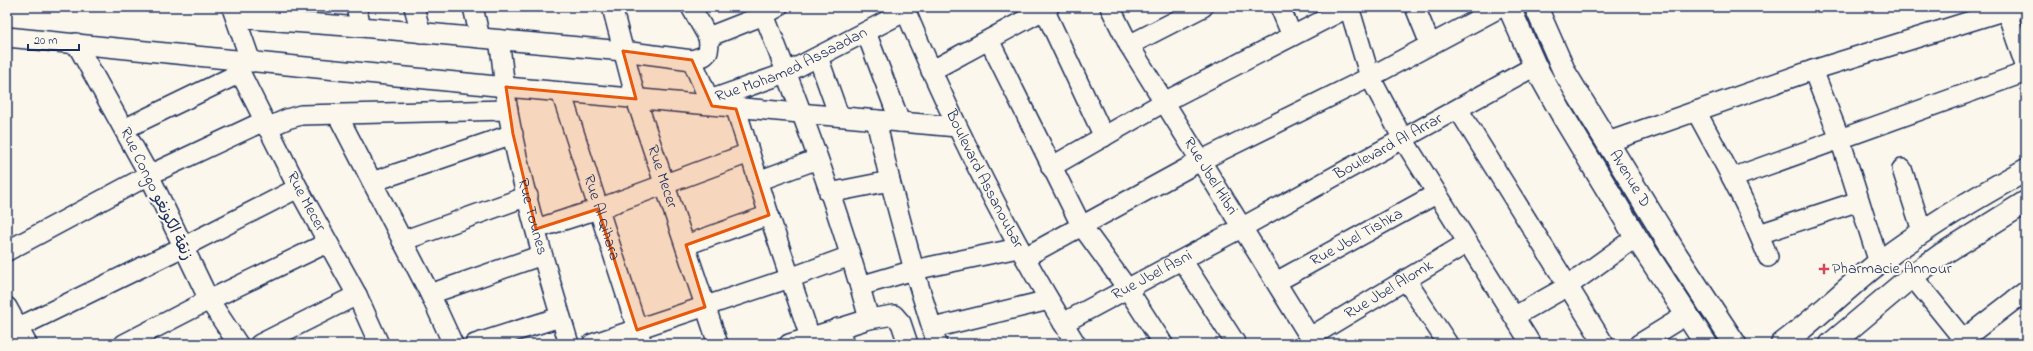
<svg xmlns="http://www.w3.org/2000/svg" width="2033" height="351" font-family="'Indie Flower','Playpen Sans Arabic',sans-serif">
<style>
.lines{fill:none;stroke-linecap:round;stroke-linejoin:round}
.street-casing{stroke:#1b2f5e;stroke-width:22}
.secondary-casing{stroke:#1b2f5e;stroke-width:25}
.primary-casing{stroke:#1b2f5e;stroke-width:25}
.street{stroke:#fbf7ec;stroke-width:19}
.secondary{stroke:#fbf7ec;stroke-width:22}
.primary{stroke:#fbf7ec;stroke-width:22}
.marked{fill:#e8590c;fill-opacity:0.2;stroke:#e8590c;stroke-width:3;stroke-linejoin:round}
.poi-dot{fill:#d1495b;stroke:#fbf7ec;stroke-width:1.5}
.labels{text-anchor:middle;dominant-baseline:central;stroke-width:4;stroke-linejoin:round;paint-order:stroke}
.street-label{font-size:16px;fill:#1b2f5e;stroke:#fbf7ec}
.poi-label{font-size:16px;fill:#1b2f5e;stroke:#fbf7ec;text-anchor:start}
</style>
<rect width="100%" height="100%" fill="#fbf7ec"/>
<filter id="ink" filterUnits="userSpaceOnUse"><feTurbulence type="fractalNoise" baseFrequency=".025" numOctaves="2"/><feDisplacementMap in="SourceGraphic" scale="8" xChannelSelector="R" yChannelSelector="G"/><feConvolveMatrix kernelMatrix="1 2 1 2 8 2 1 2 1" color-interpolation-filters="sRGB"/></filter>
<g filter="url(#ink)">
<g class="lines">
<defs>
<g id="street">
<polyline points="356,7 361,27"/>
<polyline points="414,7 421,33"/>
<polyline points="473,7 480,38"/>
<path id="s1" d="M612,7L636,99L718,344"/>
<path d="M761,7C801,109 840,213 869,319"/>
<path id="s2" d="M904,7C953,124 1009,237 1076,344"/>
<path id="s3" d="M1110,7L1129,45L1314,344"/>
<polyline points="1280,7 1292,36"/>
<polyline points="1349,7 1370,77 1403,139 1531,344"/>
<polyline points="1415,7 1430,44"/>
<polyline points="2005,7 2026,68"/>
<polyline points="232,8 251,62"/>
<polyline points="1044,9 1104,137"/>
<polyline points="237,18 361,27 623,51 692,60 704,56 708,52 709,44 708,37 691,7"/>
<polyline points="866,32 900,122"/>
<polyline points="7,37 506,87 957,127"/>
<polyline points="708,37 764,15 778,7"/>
<path id="s4" d="M499,40C503,64 504,88 508,112C522,190 546,268 569,344"/>
<polyline points="989,40 1081,225 1127,288 1163,344"/>
<polyline points="76,43 149,175 209,300 238,344"/>
<polyline points="1129,45 1203,7"/>
<polyline points="818,57 839,116"/>
<path id="s5" d="M234,60L298,188L357,295L379,344"/>
<polyline points="692,60 709,100"/>
<polyline points="1813,70 1840,139 1879,263"/>
<polyline points="931,71 1049,7"/>
<path id="s6" d="M561,92L642,344"/>
<path id="s7" d="M701,103L786,73L906,11"/>
<polyline points="736,109 769,215 810,337"/>
<polyline points="1458,109 1604,344"/>
<path d="M1696,111C1722,159 1749,207 1768,257"/>
<polyline points="337,114 430,294 453,344"/>
<polyline points="876,120 890,181 914,270 937,344"/>
<polyline points="267,128 287,119 301,115 508,110"/>
<polyline points="124,129 240,73"/>
<polyline points="1608,142 1813,70 2006,10 2023,7"/>
<polyline points="1051,167 1164,102 1349,7"/>
<polyline points="1902,169 1922,231"/>
<polyline points="1732,178 2026,72"/>
<polyline points="758,181 818,159"/>
<polyline points="372,182 513,134"/>
<polyline points="829,193 890,181"/>
<polyline points="536,229 598,209 749,153"/>
<polyline points="1759,234 1859,201"/>
<polyline points="402,241 528,196"/>
<polyline points="686,245 769,215"/>
<polyline points="7,251 149,175 264,121"/>
<polyline points="1025,257 1202,160 1370,77 1501,7"/>
<polyline points="1182,260 1236,344"/>
<polyline points="1912,276 1967,344"/>
<polyline points="1406,280 1448,344"/>
<path id="s8" d="M1276,282L1436,194"/>
<polyline points="860,286 914,270 1018,248"/>
<polyline points="430,294 542,255"/>
<polyline points="7,307 27,344"/>
<polyline points="1515,316 1568,286 1636,237"/>
<path id="s9" d="M1063,323L1241,228L1535,66"/>
<polyline points="838,328 844,344"/>
<polyline points="933,328 1049,300"/>
<polyline points="7,333 183,247 298,188"/>
<path id="s10" d="M1310,337L1467,243"/>
<polyline points="124,344 209,300 327,243"/>
<polyline points="260,344 357,295"/>
<polyline points="475,344 560,317"/>
<polyline points="592,344 790,278 850,256"/>
<polyline points="789,344 869,319 894,315 901,323 908,344"/>
<polyline points="1639,344 1686,315"/>
<polyline points="1957,344 2026,291"/>
</g>
<g id="secondary">
<path d="M1782,344C1816,319 1846,288 1880,262C1926,227 1975,198 2026,170"/>
<polyline points="1831,344 1912,276 1944,253 2026,202"/>
</g>
<g id="primary">
<polyline points="1509,7 1535,66 1563,116 1636,237 1706,344"/>
<path id="s11" d="M1536,7L1565,73L1582,101L1677,256L1735,344"/>
</g>
</defs>
<use href="#street" class="street-casing"/>
<use href="#secondary" class="secondary-casing"/>
<use href="#primary" class="primary-casing"/>
<use href="#street" class="street"/>
<use href="#secondary" class="secondary"/>
<use href="#primary" class="primary"/>
</g>
</g>
<path class="marked" d="M623,51L692,60L712,106L736,109L769,215L686,245L705,307L637,330L598,209L536,229L513,134L506,87L636,99Z"/>
<path class="poi-dot" d="M1822 263h4v4h4v4h-4v4h-4v-4h-4v-4h4z"/>
<g class="labels">
<g class="street-label">
<text stroke="none"><textPath href="#s7" startOffset="98">Rue Mohamed Assaadan</textPath></text>
<text stroke="none"><textPath href="#s9" startOffset="370">Boulevard Al Arrar</textPath></text>
<text stroke="none"><textPath href="#s1" startOffset="177">Rue Mecer</textPath></text>
<text stroke="none"><textPath href="#s3" startOffset="197">Rue Jbel Hibri</textPath></text>
<text stroke="none"><textPath href="#s2" startOffset="190">Boulevard Assanoubar</textPath></text>
<text stroke="none"><textPath href="#s11" startOffset="196">Avenue D</textPath></text>
<text transform="translate(156 194) rotate(64)">Rue Congo زنقة الكونغو</text>
<text stroke="none"><textPath href="#s5" startOffset="159">Rue Mecer</textPath></text>
<text stroke="none"><textPath href="#s4" startOffset="180">Rue Tounes</textPath></text>
<text stroke="none"><textPath href="#s6" startOffset="132">Rue Al Qihara</textPath></text>
<text stroke="none"><textPath href="#s8" startOffset="92">Rue Jbel Tishka</textPath></text>
<text stroke="none"><textPath href="#s9" startOffset="101">Rue Jbel Asni</textPath></text>
<text stroke="none"><textPath href="#s10" startOffset="92">Rue Jbel Alomk</textPath></text>
</g>
<g class="poi-label">
<text x="1832" y="269">Pharmacie Annour</text>
</g>
</g>
<rect width="2033" height="351" fill="none" stroke="#fbf7ec" stroke-width="24"/>
<rect x="12" y="12" width="2009" height="327" fill="none" stroke="#1b2f5e" stroke-width="1.5" filter="url(#ink)"/>
<path d="M28 44v6h51v-6" fill="none" stroke="#1b2f5e" stroke-width="2"/>
<text x="34" y="44" font-size="12" fill="#1b2f5e" stroke="#fbf7ec" stroke-width="3" paint-order="stroke">20 m</text>
</svg>
